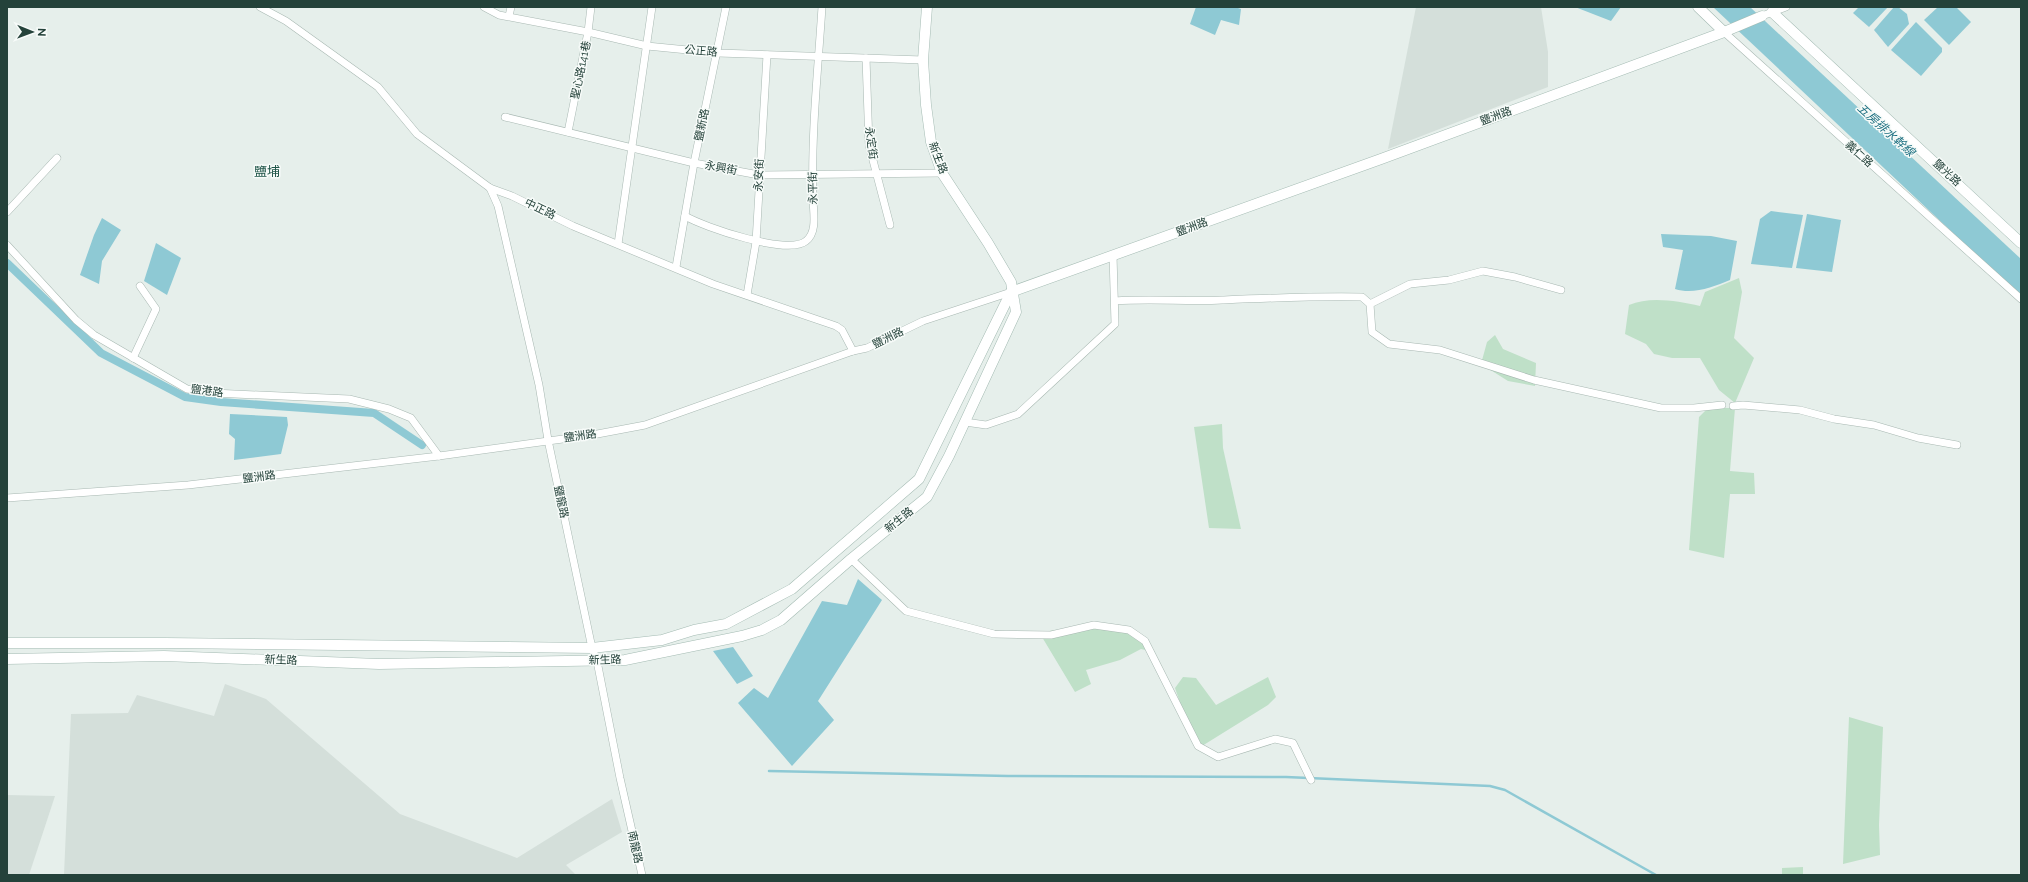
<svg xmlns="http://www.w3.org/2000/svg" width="2028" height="882" font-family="Raleway,'Noto Sans TC',sans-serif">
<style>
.built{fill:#d4dfda}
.green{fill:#bfe0c8}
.water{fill:#8ec9d4}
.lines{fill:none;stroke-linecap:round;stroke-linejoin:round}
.stream{stroke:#8ec9d4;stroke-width:2.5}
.canal{stroke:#8ec9d4;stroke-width:8}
.street-casing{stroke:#a8b8b2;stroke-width:8}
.secondary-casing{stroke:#a4bbb3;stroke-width:11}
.street{stroke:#fff;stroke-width:7}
.secondary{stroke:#fff;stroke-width:10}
.labels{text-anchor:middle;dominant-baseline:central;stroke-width:3;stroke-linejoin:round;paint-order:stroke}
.street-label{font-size:11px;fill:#24423a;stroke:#f7fbf9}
.water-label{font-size:12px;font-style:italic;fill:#1c6f80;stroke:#f7fbf9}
.quarter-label{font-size:13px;fill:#1f5548;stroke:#f7fbf9}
</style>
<rect width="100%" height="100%" fill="#e6efeb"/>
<g class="built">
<polygon points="1416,7 1541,7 1548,52 1548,87 1388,149"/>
<polygon points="225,684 266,699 400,814 517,858 612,799 622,832 566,865 576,875 64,875 71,714 128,713 137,695 214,716"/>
<polygon points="7,795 55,796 29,875 7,875"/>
</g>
<g class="green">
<path d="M1739,278L1742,292L1734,338L1754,358L1735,403L1719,390L1700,358H1672L1654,354L1646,344L1625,334L1629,305C1650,296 1677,301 1700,306L1705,292Z"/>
<polygon points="1495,335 1503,349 1536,363 1535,386 1508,381 1481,364 1487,342"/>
<polygon points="1708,408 1735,408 1730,471 1754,473 1755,494 1730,494 1724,558 1689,550 1699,417"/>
<polygon points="1222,424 1223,448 1241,529 1209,528 1194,427"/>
<polygon points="1103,625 1131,628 1154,652 1141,649 1120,660 1086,670 1091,684 1075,692 1039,632"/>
<polygon points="1183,677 1196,678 1216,705 1268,677 1276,697 1268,705 1202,746 1187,723 1175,688"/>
<polygon points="1849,717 1883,727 1879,825 1880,855 1843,864"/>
<polygon points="1803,867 1803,875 1782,875 1782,868"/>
</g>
<g class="water">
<polygon points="1196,7 1235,7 1241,9 1239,25 1221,20 1215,35 1190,24"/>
<polygon points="1575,7 1621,7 1611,21"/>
<polygon points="1713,7 1750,7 2021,259 2021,297"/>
<polygon points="1859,7 1888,7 1869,27 1853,13"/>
<polygon points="1894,7 1898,7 1907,14 1909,24 1888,47 1874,30"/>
<polygon points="1938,7 1956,7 1971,22 1949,45 1924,20"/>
<polygon points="1916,22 1942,48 1942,52 1921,76 1891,50"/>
<polygon points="1771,211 1803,215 1792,268 1751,264 1760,219"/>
<polygon points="1807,214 1841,220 1832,272 1796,268"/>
<polygon points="102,218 121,230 102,261 99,284 80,275 94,235"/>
<path d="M1661,234L1711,236L1737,241L1730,280C1713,287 1693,295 1675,289L1683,250L1663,247Z"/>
<polygon points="156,243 181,258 167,295 144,281"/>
<polygon points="230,414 287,417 288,425 281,454 234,460 235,439 229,434"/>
<polygon points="858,579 882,600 818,701 834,720 792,766 738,703 754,688 768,698 822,601 847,605"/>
<polygon points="733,647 753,676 737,684 713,651"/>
</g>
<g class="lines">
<polyline class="stream" points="769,771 1008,776 1286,777 1490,786 1505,790 1656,875"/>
<polyline class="canal" points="7,263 101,353 185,397 221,402 374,413 422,445"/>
<defs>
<g id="street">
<polyline points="260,7 286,21 378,87 417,134 490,188 512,196 573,226 713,284 836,326 842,330 853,351"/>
<polyline points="484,7 499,15 588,32 647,46 718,53 923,60"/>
<polyline points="509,16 511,7"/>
<polyline points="1762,16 1786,7"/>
<polyline points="1724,32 2021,299"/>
<polyline points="866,58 869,145 890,225"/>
<polyline points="505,117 694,163 759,175 942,173"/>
<polyline points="568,132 588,32 591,7"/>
<polyline points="490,188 498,206 539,385 548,440 592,648 597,661 620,778 642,875"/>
<polyline points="7,212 57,158"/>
<path d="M685,216C704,227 788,256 806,241C818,232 813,211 813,198C811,134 818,70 822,7"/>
<polyline points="618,244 652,7"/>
<polyline points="7,245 76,320 94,335 187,389 213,393 349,399 389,409 411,418 439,456"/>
<polyline points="676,267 694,163 726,7"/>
<polyline points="747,295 756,242 767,55"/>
<path d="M1115,301C1151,298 1187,302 1222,300C1269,298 1315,296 1362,297L1370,304L1372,332L1389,344L1440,350L1534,380L1661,408H1694L1722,405"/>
<polyline points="1370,304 1410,284 1449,280 1483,271 1515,277 1561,290"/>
<polyline points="133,358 156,309 140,286"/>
<polyline points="1733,406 1743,405 1800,410 1834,419 1874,425 1918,438 1957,445"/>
<polyline points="965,422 986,425 1018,414 1115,324 1113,255"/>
<polyline points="7,498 188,485 439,456 592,435 645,425 853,351 867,348 923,321 1011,292"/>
<polyline points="851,559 906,611 994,634 1051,635 1094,625 1129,630 1145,641 1198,746 1218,757 1275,739 1293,743 1311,780"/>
</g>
<g id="secondary">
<polyline points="1698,7 1724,32"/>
<polyline points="1772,12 2021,243"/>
<polyline points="1011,292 1381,159 1724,32 1762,16"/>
<polyline points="7,643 165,643 592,648 662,640 694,630 726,624 792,589 919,479 1011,292"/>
<polyline points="7,659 164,656 379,664 625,660 742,636 762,630 781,620 851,559 927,497 949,456 1016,312 1011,282 988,243 942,173 931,142 926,105 923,60 927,7"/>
</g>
</defs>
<use href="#street" class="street-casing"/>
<use href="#secondary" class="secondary-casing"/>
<use href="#street" class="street"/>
<use href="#secondary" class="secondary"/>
</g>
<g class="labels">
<g class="street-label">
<text transform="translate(701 51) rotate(5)">公正路</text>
<text transform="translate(581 70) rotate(-78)">聖心路141巷</text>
<text transform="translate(1496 116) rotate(-20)">鹽洲路</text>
<text transform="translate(702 125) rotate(-78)">鹽新路</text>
<text transform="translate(871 143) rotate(82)">永定街</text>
<text transform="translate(1859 154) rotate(42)">義仁路</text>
<text transform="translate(938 158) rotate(69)">新生路</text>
<text transform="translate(721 168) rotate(10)">永興街</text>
<text transform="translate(1947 173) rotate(43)">鹽光路</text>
<text transform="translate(759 175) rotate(-87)">永安街</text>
<text transform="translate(813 188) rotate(-91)">永平街</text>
<text transform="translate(540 209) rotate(26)">中正路</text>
<text transform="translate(1192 227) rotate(-20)">鹽洲路</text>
<text transform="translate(888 338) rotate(-26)">鹽洲路</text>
<text transform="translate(207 391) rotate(7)">鹽港路</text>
<text transform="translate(580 436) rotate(-8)">鹽洲路</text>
<text transform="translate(259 477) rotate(-7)">鹽洲路</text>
<text transform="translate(561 502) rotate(78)">鹽龍路</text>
<text transform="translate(899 520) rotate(-39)">新生路</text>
<text transform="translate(281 660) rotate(2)">新生路</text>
<text transform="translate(605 660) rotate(-2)">新生路</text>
<text transform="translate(635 847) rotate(77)">南龍路</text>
</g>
<g class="water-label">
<text transform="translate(1886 130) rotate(42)">五房排水幹線</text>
</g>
<g class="quarter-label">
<text x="267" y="171">鹽埔</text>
</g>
</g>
<rect width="2028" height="882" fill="none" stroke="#24423a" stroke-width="16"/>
<g transform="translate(32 32) rotate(91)" stroke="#f7fbf9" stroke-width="3" paint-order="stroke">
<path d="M0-3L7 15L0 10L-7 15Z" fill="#24423a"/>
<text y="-6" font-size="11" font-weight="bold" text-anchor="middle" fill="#24423a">N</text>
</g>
</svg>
